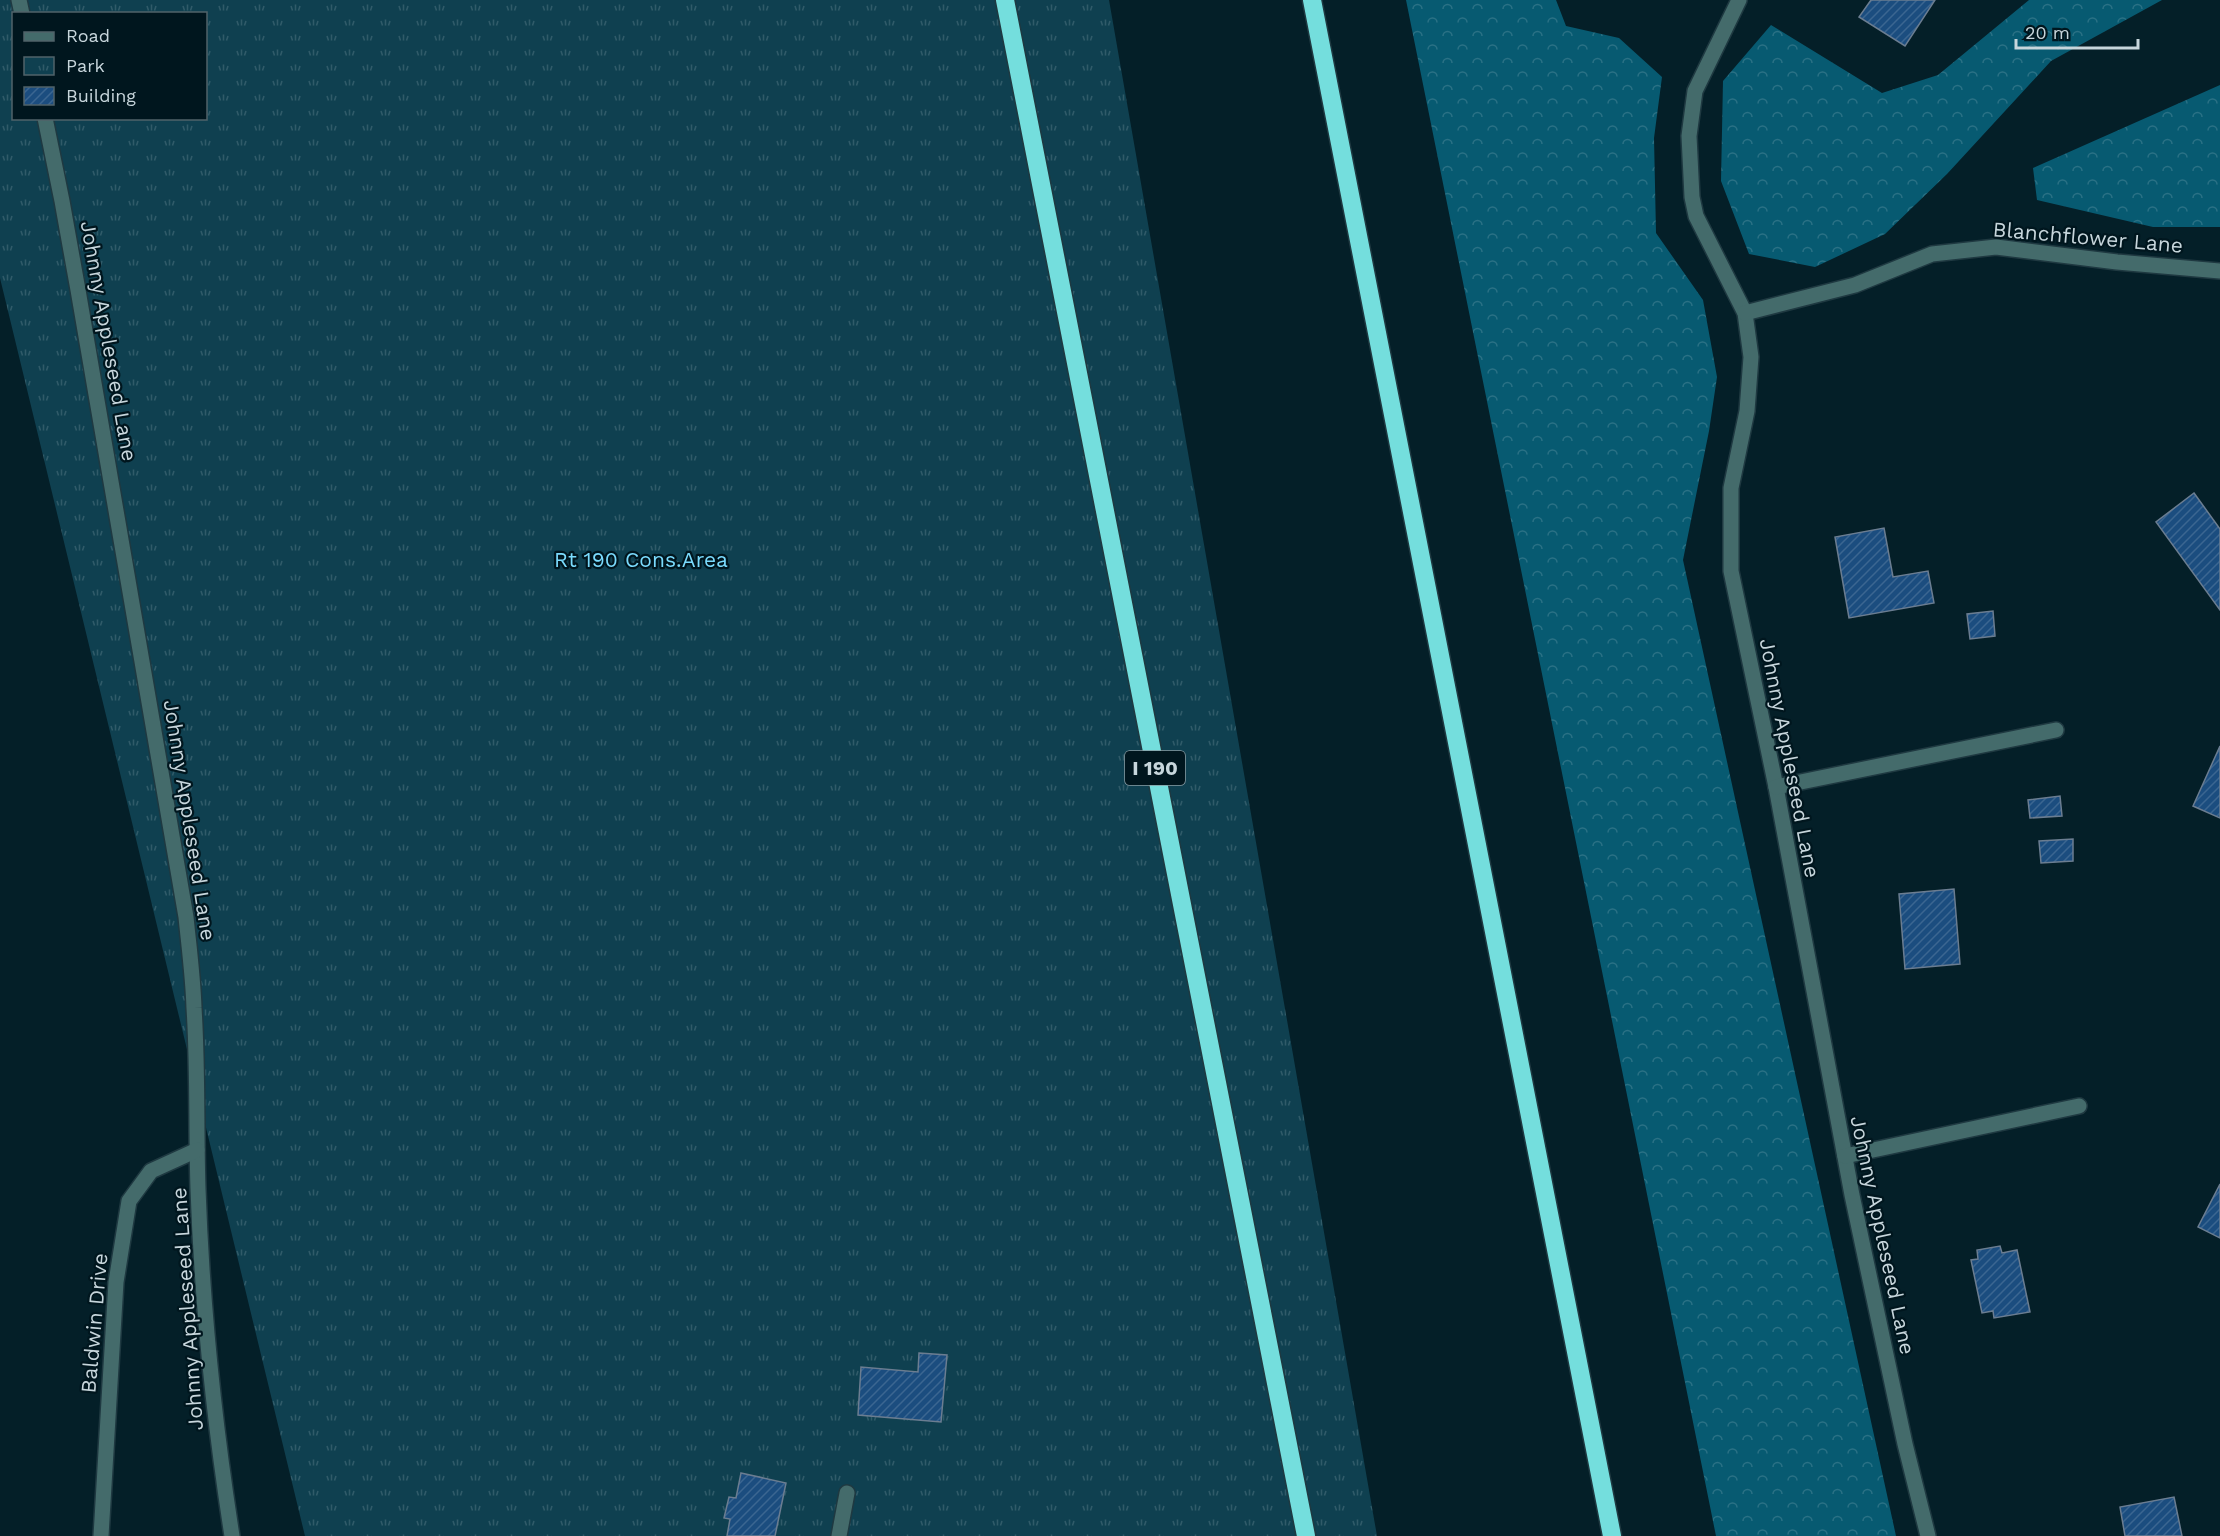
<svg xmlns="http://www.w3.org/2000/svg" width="2220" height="1536" font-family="'Work Sans',sans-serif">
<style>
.forest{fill:url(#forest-crowns)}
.park{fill:url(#park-tufts);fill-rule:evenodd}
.building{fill:url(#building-hatch);stroke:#6b7d91;stroke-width:1.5}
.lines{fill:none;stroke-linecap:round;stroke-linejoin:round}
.minor-casing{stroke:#1f3941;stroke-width:18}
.highway-casing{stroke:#1f3941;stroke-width:21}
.minor{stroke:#446b6b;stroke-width:15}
.highway{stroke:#74dedd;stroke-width:18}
.labels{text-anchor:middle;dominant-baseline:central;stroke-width:4.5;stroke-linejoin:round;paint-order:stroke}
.shield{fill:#00161e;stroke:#8b9ca3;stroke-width:1.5}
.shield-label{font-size:20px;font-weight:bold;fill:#c7d6dc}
.street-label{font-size:21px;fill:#c7d6dc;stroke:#00161e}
.park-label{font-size:21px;fill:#7adbfd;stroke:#00161e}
</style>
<defs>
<pattern id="forest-crowns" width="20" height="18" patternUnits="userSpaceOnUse" patternTransform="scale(1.5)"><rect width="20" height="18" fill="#075a71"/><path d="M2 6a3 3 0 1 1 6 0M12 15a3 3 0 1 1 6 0" fill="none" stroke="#2a7185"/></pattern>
<pattern id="park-tufts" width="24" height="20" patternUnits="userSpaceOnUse" patternTransform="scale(1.5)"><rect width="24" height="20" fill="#0f4050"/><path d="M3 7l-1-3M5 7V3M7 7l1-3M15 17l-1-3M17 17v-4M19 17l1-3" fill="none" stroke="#305b69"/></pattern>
<pattern id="building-hatch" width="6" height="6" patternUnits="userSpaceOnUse" patternTransform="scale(1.5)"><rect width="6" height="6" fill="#1b4d7f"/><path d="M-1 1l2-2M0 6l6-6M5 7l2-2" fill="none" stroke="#3b6691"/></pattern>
</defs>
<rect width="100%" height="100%" fill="#041f28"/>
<g class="forest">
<polygon points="1406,0 1556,0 1566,26 1619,38 1662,77 1654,138 1656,233 1703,300 1717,377 1709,431 1683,560 1896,1536 1716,1536"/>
<polygon points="2029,0 2162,0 2051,61 1947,174 1885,234 1815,267 1749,254 1721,181 1723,81 1771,25 1882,93 1938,75"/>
<polygon points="2220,85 2220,227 2153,227 2037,200 2033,168"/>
</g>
<path class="park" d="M0,0H1109L1377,1536H305L0,278ZM14,14H206V118H14Z"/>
<g class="building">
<polygon points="1871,0 1935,0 1905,46 1859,17"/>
<polygon points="2194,493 2220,529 2220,610 2156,522"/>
<polygon points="1884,528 1893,577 1928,571 1934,603 1849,618 1835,537"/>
<polygon points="1993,611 1995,636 1970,639 1967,614"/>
<polygon points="2220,746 2220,818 2193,806"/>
<polygon points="2060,796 2062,816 2030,818 2028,800"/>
<polygon points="2073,839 2073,861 2041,863 2039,841"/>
<polygon points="1954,889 1960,964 1905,969 1899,894"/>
<polygon points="2220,1184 2220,1238 2198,1227"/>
<polygon points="2000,1246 2002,1253 2017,1250 2030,1312 1994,1318 1993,1311 1982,1313 1971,1260 1978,1259 1977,1250"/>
<polygon points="919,1353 947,1355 941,1422 858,1415 861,1367 918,1372"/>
<polygon points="741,1473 786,1483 775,1536 727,1536 730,1519 724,1518 729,1497 736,1498"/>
<polygon points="2174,1497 2182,1536 2125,1536 2120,1507"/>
</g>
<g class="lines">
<defs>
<g id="minor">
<polyline points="19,0 22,14"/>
<polyline points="1739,0 1695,91 1689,136 1692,197 1696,216 1745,313 1751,357 1747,411 1731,488 1731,571 1776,787 1852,1195 1905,1444 1928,1536"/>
<path d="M45,118L62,201L78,290L186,917C189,947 193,977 194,1008C198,1068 196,1129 198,1189C202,1305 214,1421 232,1536"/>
<polyline points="1745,313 1855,285 1932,254 1996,247 2117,262 2220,271"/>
<polyline points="1776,787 2056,730"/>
<polyline points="1845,1156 2079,1106"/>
<polyline points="101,1536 116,1282 129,1201 151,1171 197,1150"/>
<polyline points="839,1536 847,1493"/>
</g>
<g id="highway">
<path d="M1005,0C1103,512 1207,1024 1306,1536"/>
<polyline points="1312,0 1612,1536"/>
</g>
</defs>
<use href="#minor" class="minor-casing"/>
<use href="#highway" class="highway-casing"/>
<use href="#minor" class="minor"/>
<use href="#highway" class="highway"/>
</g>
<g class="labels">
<rect class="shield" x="1125" y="751" width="60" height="34" rx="4.5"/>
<g class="shield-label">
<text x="1155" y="768">I 190</text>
</g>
<g class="street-label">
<text transform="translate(2088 237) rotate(5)">Blanchflower Lane</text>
<text transform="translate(109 341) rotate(80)">Johnny Appleseed Lane</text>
<text transform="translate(1790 758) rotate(79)">Johnny Appleseed Lane</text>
<text transform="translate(190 820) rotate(81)">Johnny Appleseed Lane</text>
<text transform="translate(1883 1235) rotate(78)">Johnny Appleseed Lane</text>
<text transform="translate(187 1309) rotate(-94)">Johnny Appleseed Lane</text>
<text transform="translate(94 1323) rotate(-85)">Baldwin Drive</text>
</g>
<g class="park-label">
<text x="641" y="559">Rt 190 Cons.Area</text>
</g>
</g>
<rect x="12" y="12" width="195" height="108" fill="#00161e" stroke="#50636a" stroke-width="1.5"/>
<rect x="24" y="32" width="30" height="9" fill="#446b6b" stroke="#50636a" stroke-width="1.5"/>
<text x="66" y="42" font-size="18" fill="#c7d6dc">Road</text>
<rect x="24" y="57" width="30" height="18" fill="url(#park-tufts)" stroke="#50636a" stroke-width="1.5"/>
<text x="66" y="72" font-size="18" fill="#c7d6dc">Park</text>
<rect x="24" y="87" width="30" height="18" fill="url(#building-hatch)" stroke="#50636a" stroke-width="1.5"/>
<text x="66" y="102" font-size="18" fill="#c7d6dc">Building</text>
<path d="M2016 39v9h122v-9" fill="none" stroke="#c7d6dc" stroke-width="3"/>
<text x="2025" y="39" font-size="18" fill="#c7d6dc" stroke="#00161e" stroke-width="4.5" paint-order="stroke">20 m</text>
</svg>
